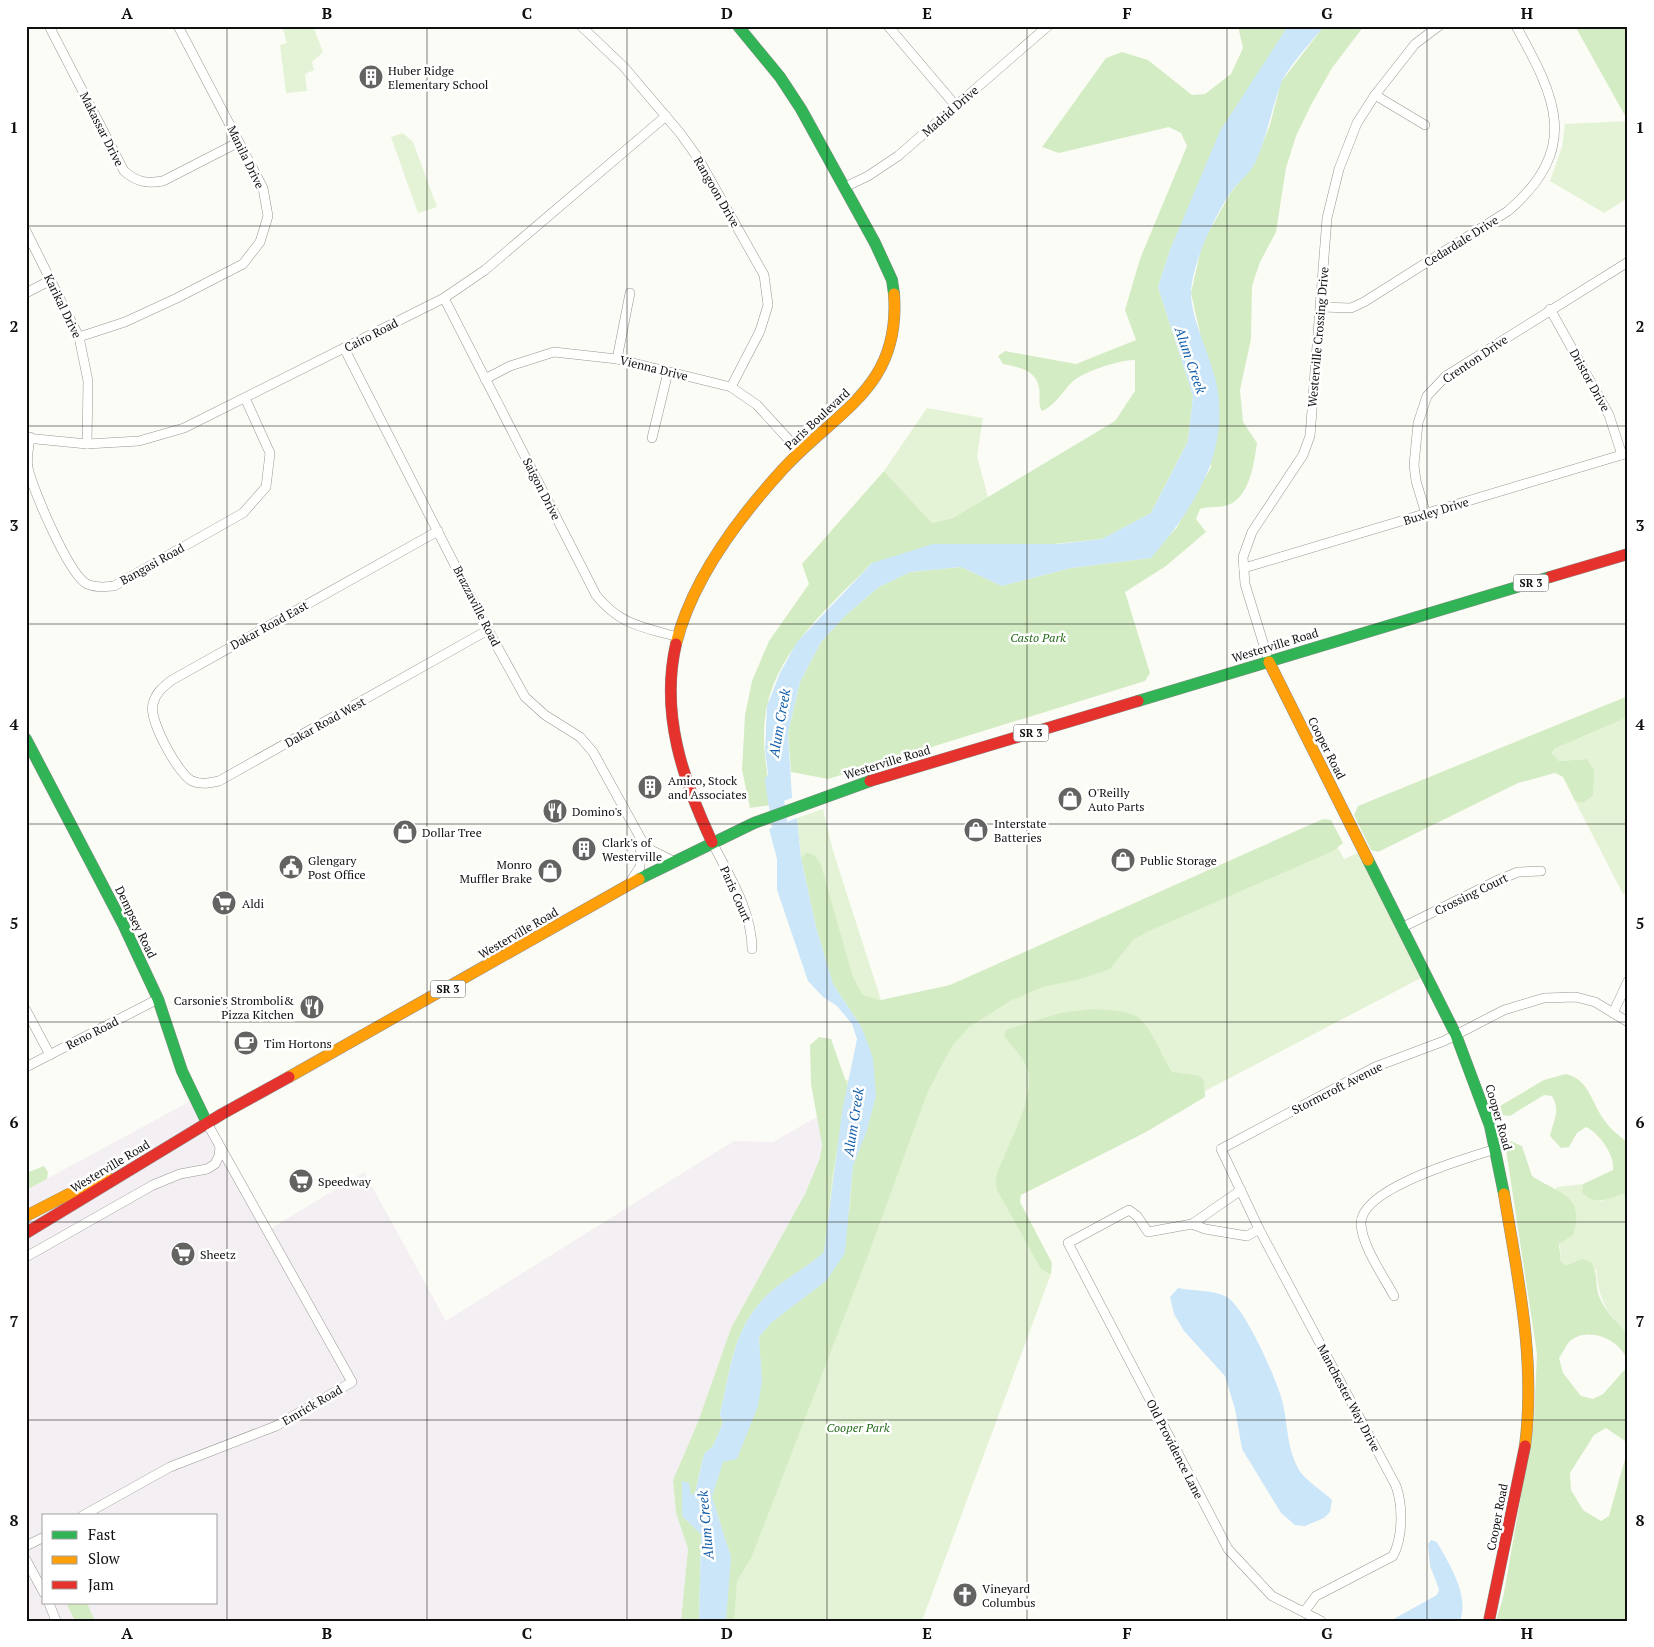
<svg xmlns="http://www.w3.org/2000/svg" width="1654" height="1647" font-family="'PT Serif',serif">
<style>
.industrial{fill:#f4eff3}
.green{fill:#e4f3d6}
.forest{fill:#d4ecc3;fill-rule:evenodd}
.water{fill:#cbe6f8}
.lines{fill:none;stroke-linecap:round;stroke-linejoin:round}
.river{stroke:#cbe6f8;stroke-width:16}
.street-casing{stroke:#969694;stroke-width:10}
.fast-casing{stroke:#8d8d8b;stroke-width:12}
.slow-casing{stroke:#8d8d8b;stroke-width:12}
.jam-casing{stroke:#8d8d8b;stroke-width:12}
.street{stroke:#fffffe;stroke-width:9}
.fast{stroke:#30b455;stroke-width:11}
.slow{stroke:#ff9f0a;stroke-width:11}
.jam{stroke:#e5322d;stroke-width:11}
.grid{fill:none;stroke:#101010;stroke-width:1;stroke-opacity:0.55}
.labels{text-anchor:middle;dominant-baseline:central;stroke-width:5;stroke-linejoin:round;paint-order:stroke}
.shield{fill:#fff;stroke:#585858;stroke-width:1}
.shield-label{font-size:11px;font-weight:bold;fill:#101010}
.poi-label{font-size:12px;fill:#101010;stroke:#fff;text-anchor:start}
.street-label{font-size:12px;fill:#101010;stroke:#fff}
.park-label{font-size:12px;font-style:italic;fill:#286c1d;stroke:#fff}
.water-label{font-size:14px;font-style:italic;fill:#135ea9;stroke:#fff}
.neatline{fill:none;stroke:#101010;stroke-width:2}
.grid-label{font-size:16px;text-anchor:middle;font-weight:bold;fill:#101010}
</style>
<rect width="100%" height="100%" fill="#fcfcf7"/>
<polygon class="industrial" points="198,1097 270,1229 364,1172 446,1321 734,1141 773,1142 817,1117 822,1145 820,1158 805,1194 731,1328 698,1422 673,1480 676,1513 688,1549 681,1621 95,1621 87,1603 216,1603 216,1516 44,1516 44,1603 66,1603 75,1621 26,1621 26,1190"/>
<g class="green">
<polygon points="282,26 313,26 323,52 312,62 314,70 305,74 307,91 286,93 280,45 287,43"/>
<polygon points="1628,121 1628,198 1604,213 1550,181 1562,147 1565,124"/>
<polygon points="403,133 413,142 437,207 418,213 391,137"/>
<polygon points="927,408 983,418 977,456 988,497 953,518 932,523 884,471"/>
<polygon points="1628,717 1628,892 1623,894 1575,801 1583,803 1587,759 1559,761 1552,755 1554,749"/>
<polygon points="823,809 833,851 881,1000 863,995 853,977 821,864 808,852 801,858 797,818"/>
<polygon points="1336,844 1344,859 1358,853 1421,978 1008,1194 1051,1274 922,1621 708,1621 703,1538 717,1457 851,1093 834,1104 840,1084 977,1002 1031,983"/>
<path d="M1583,1184L1582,1192L1600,1201L1623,1194L1628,1197V1334C1605,1309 1600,1303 1596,1270L1582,1259L1567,1265L1561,1262L1556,1187Z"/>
</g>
<g class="forest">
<path d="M1238,26H1288L1268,58L1193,199L1170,250L1158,287L1193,396L1188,441L1151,513L1102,539L872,563C832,604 780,647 767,706C760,738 767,773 772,805L750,808L742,770L745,715L752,681L769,641L809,584L802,564L884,471L932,523L953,518L1115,421L1135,391V360C1122,359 1082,372 1072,382C1062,392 1056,405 1042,411C1037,403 1041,396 1039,387C1035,369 1017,367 1003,364L998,356L1005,351L1076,364L1136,340L1125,310L1140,259L1187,146L1181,133L1169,127L1059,153L1042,147L1106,58L1122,52L1148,60L1192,95L1205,94L1231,74L1243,48Z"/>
<path d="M1324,26H1364L1332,68L1311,105L1296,136L1286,168L1276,232L1260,262L1252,286L1251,339L1240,390L1243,422L1257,443C1254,463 1250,497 1228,505C1220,508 1209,506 1200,509L1196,519L1206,532L1166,566L1125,592L1150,673L1145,681L828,779L791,772L788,733L800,682L821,642L846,615L879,587L910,572L961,567L1002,586L1071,568L1150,558L1177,527L1211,467L1200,333L1191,293L1202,244L1231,192L1254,165L1270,125L1281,82Z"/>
<polygon points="1575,26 1628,26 1628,121"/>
<polygon points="1628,696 1628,717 1554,749 1552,754 1559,761 1587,759 1594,770 1593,795 1583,803 1575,801 1563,777 1555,773 1518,783 1378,852 1371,850 1354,815 1358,806"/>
<polygon points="1323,819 1331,820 1343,843 1333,851 1147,932 1133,940 1110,969 1080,979 1043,987 1010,1001 969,1027 952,1046 928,1091 870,1250 752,1556 737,1581 734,1621 726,1621 731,1556 712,1497 723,1462 762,1381 759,1337 772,1322 826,1281 850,1209 853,1166 866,1133 876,1096 862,1028 833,984 816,927 801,858 807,852 814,855 821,864 853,977 863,995 881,1000 950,985"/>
<path d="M1092,1009C1104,1010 1122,1010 1134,1015C1150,1022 1161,1056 1172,1072L1200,1076L1204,1081L1205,1097L1146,1132L1021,1195L1020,1202L1052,1263L1051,1274L1041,1269L997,1190C994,1176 998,1170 1004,1157C1013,1134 1034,1096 1028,1071C1025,1058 1012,1047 1004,1036L1006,1030L1060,1013Z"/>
<path d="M819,1037L831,1039L848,1087L832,1177L824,1252C809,1266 791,1275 775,1288C733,1323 732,1364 720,1414L723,1423L713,1446L704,1454L695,1493L691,1496L682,1516L701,1534L699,1621H681L688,1549L676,1513L673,1480L698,1422L731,1328L805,1194L820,1158L822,1145L811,1084L810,1045Z"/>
<path d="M1566,1074C1590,1080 1591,1103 1605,1121C1610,1129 1620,1136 1628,1143V1197L1623,1194C1608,1199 1594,1206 1582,1192L1583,1184L1613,1170C1615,1155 1599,1133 1586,1127L1577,1133L1569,1147L1561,1148L1550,1136C1553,1121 1561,1111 1552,1096L1544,1095L1510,1116L1503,1115L1500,1106L1544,1080Z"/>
<path d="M1508,1140L1522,1146L1532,1176C1558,1194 1586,1194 1573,1235L1559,1244L1561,1262L1567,1265L1582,1259L1591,1262C1598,1273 1595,1284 1599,1296C1604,1310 1618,1323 1628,1334V1363C1623,1341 1590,1325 1570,1341C1566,1345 1563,1353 1559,1358L1563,1373L1581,1396L1593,1399L1603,1394L1628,1366V1621H1496L1503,1598L1534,1422L1537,1354L1505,1143ZM1606,1428L1625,1441V1459L1609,1516L1601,1521L1583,1510L1571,1490L1570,1473L1594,1435Z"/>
<polygon points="44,1166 48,1172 47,1179 26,1190 26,1173"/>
<polygon points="66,1603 87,1603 95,1621 75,1621"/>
</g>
<g class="water">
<path d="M1288,26H1324C1313,40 1286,69 1281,84C1271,110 1267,137 1255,163C1250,174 1238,182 1231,192C1214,217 1192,263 1191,293C1191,319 1210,355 1216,381C1231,451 1195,507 1151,558L1071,568L1002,586L961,567L910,572L879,587L846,615L821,642L800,682L788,733L792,798L772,805L765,751L767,706L780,673L797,642L872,563L933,544H1059L1102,539L1151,513L1188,441L1193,396L1158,287L1170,250L1220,131Z"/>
<path d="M797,818L801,858L816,927L833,984L862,1028L873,1058L876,1096L866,1133L853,1166L845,1253L826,1281L772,1322L759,1337L762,1381L758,1406L737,1459L723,1462L712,1497L731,1557L726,1621H699L701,1534L682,1516V1481L689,1483L691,1495L695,1493L704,1454L713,1446L723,1423L720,1414C732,1364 733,1323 775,1288C791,1275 809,1266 824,1252L842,1112L857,1039L852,1024L837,1006L823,997L808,981L777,890V859L769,829Z"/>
<path d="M1178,1288C1193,1291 1214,1290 1227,1297C1246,1309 1278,1382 1283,1404C1288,1427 1287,1449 1299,1470C1305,1480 1323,1491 1332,1500L1330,1512L1324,1518L1305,1526L1295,1525L1281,1513L1242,1449L1235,1409L1225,1376L1184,1331L1174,1314L1170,1297Z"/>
<path d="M1431,1540L1437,1542C1449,1564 1470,1596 1460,1621H1390L1437,1595L1439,1589L1430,1566L1428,1544Z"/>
</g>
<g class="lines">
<polyline class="river" points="773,781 783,846"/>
<defs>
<g id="street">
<path d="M49,26L124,171C137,182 146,184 163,181L239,142"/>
<polyline points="581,26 624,67 680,133 698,158 764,275 768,305 760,331 731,387"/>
<polyline points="888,26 956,106"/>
<polyline points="1375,95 1425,125"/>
<polyline points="845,187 868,176 898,156 1048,26"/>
<polyline points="26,231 79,337 88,381 87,444"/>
<polyline points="26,293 51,280"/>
<path d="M444,298L596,595C620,625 642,627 678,637"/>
<path d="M1321,307L1351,308L1364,302L1508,211C1581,148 1556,98 1516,26"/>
<polyline points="1550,309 1609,415 1622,455"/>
<polyline points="79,337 125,322 177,298 243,264 260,242 268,216 263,188 178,26"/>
<polyline points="344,348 488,630 525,697 545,715 580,737 593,752 641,839 649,849 673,861"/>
<polyline points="617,359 630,293"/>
<polyline points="485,379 510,366 554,352 617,359 731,387 757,405 800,452"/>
<path d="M30,437C29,447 26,459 28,468C33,490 69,575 87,584C96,588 104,587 114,586L243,513L266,487L270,453L245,398"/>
<polyline points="26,438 87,444 139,441 184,428 444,298 485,270 666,116"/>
<polyline points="652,438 668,372"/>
<polyline points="1426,514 1416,481 1414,465 1418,423 1427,396 1446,376 1628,262"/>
<path d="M438,531L172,680C163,687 156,692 153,704C148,719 178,774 192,781C202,785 209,783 219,781L488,630"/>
<polyline points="1244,568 1628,453"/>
<polyline points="1269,662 1245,584 1243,557 1252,532 1303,455 1310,436 1327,218 1339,169 1357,123 1375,95 1415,44 1439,26"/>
<path d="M712,842C729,876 752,911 752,949"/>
<polyline points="631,881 640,867 641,840"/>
<polyline points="1403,927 1496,881 1518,872 1541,871"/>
<polyline points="26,1010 50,1055"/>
<polyline points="1613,1013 1628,981"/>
<polyline points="26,1067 158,999"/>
<polyline points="1241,1190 1192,1224 1148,1232 1137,1216 1129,1210 1068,1243 1228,1549 1272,1596 1321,1621"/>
<polyline points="1192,1224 1205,1229 1247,1236 1259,1229"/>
<polyline points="26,1257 153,1185 180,1174 207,1169 215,1164 219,1156 220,1147"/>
<path d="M1394,1296C1384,1277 1362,1246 1361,1224C1360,1188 1467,1158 1496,1149"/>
<polyline points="82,1516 170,1467 276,1426 352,1382 207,1123"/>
<polyline points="26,1546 44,1537"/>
<polyline points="26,1560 44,1593"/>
<polyline points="49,1603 56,1621"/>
<path d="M1304,1612L1316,1596L1393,1556C1403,1537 1403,1506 1396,1486L1259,1229L1221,1149L1375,1067L1444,1041L1504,1010L1544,998L1576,997L1595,1002L1628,1022"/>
</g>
<g id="fast">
<polyline points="738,26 780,77 801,109 875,243 892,280 894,294"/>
<polyline points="1138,701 1550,577"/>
<polyline points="26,739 123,924 158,999 182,1071 207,1123"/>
<polyline points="1368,860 1456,1035 1490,1126 1504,1194"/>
<polyline points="639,879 754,823 870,781"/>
</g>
<g id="slow">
<path d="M676,644C692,579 739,517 784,468C838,410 901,387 894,294"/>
<polyline points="1269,662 1368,860"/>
<polyline points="289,1077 639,879"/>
<path d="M1504,1194C1518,1278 1536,1361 1525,1446"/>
<polyline points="26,1216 106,1175"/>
</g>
<g id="jam">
<polyline points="1550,577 1628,554"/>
<path d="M676,644C660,714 683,780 712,842"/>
<polyline points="870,781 1138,701"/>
<polyline points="26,1233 222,1114 289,1077"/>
<polyline points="1489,1621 1525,1446"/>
</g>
</defs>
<use href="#street" class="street-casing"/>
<use href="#fast" class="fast-casing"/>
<use href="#slow" class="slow-casing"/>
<use href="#jam" class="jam-casing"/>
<use href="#street" class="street"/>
<use href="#fast" class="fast"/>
<use href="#slow" class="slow"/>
<use href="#jam" class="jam"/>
</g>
<path class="grid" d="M227,26V1621M427,26V1621M627,26V1621M827,26V1621M1027,26V1621M1227,26V1621M1427,26V1621M26,226H1628M26,426H1628M26,624H1628M26,824H1628M26,1022H1628M26,1222H1628M26,1420H1628"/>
<defs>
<symbol id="building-disc" viewBox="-11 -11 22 22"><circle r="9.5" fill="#636361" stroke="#fff"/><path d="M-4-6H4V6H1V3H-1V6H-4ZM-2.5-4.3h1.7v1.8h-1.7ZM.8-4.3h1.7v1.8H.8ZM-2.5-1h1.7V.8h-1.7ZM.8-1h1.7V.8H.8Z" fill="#fff"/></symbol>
<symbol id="shop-disc" viewBox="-11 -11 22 22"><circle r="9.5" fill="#636361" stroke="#fff"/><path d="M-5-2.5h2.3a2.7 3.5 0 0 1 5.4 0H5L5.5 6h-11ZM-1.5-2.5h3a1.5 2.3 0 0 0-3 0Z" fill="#fff"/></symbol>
<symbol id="restaurant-disc" viewBox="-11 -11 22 22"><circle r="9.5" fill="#636361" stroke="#fff"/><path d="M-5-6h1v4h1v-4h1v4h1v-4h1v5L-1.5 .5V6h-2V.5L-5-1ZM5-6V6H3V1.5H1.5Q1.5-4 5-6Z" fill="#fff"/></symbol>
<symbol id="civic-disc" viewBox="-11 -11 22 22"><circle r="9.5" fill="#636361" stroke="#fff"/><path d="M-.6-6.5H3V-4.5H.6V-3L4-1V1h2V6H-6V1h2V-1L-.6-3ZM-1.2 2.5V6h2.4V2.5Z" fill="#fff"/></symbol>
<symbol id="supermarket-disc" viewBox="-11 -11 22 22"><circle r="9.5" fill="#636361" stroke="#fff"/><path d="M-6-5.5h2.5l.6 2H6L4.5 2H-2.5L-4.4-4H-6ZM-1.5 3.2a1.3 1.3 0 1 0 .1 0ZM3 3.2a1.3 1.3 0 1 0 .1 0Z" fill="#fff"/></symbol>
<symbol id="cafe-disc" viewBox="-11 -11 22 22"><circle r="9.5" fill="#636361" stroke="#fff"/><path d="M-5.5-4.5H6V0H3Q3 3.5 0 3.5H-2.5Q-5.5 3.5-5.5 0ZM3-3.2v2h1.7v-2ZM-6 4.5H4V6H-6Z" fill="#fff"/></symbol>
<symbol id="church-disc" viewBox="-11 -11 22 22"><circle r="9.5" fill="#636361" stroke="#fff"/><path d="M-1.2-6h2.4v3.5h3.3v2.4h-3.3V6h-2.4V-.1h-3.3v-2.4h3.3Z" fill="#fff"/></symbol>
</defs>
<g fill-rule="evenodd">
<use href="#building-disc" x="357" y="63" width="28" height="28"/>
<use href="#building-disc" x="636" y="773" width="28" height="28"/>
<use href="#shop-disc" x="1056" y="785" width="28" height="28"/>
<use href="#restaurant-disc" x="541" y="797" width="28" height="28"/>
<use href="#shop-disc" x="962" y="816" width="28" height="28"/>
<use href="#shop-disc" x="391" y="818" width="28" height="28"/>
<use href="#building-disc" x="570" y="835" width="28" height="28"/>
<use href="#shop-disc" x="1109" y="846" width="28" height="28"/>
<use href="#civic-disc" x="277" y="853" width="28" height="28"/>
<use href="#shop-disc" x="536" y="857" width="28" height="28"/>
<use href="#supermarket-disc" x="210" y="889" width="28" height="28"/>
<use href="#restaurant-disc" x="298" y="993" width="28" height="28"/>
<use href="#cafe-disc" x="232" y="1029" width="28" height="28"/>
<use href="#supermarket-disc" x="287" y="1167" width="28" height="28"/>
<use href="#supermarket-disc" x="169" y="1240" width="28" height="28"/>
<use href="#church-disc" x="951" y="1581" width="28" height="28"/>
</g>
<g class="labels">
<g class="shield">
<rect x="1513.5" y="574.5" width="35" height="17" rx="4"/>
<rect x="1013.5" y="724.5" width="35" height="17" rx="4"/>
<rect x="430.5" y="980.5" width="35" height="17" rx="4"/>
</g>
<g class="shield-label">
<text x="1531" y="583">SR 3</text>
<text x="1031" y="733">SR 3</text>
<text x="448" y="989">SR 3</text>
</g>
<g class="poi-label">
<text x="388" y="70">Huber Ridge<tspan x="388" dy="14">Elementary School</tspan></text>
<text x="668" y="780">Amico, Stock<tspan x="668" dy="14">and Associates</tspan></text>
<text x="1088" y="792">O'Reilly<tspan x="1088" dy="14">Auto Parts</tspan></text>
<text x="572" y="811">Domino's</text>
<text x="994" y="823">Interstate<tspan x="994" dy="14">Batteries</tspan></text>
<text x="422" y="832">Dollar Tree</text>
<text x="602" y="842">Clark's of<tspan x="602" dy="14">Westerville</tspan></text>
<text x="308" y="860">Glengary<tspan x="308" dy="14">Post Office</tspan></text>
<text x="1140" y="860">Public Storage</text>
<text x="532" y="864" text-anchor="end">Monro<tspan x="532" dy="14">Muffler Brake</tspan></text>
<text x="242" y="903">Aldi</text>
<text x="294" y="1000" text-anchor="end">Carsonie's Stromboli&amp;<tspan x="294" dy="14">Pizza Kitchen</tspan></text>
<text x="264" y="1043">Tim Hortons</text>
<text x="318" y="1181">Speedway</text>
<text x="200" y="1254">Sheetz</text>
<text x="982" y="1588">Vineyard<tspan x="982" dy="14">Columbus</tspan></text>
</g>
<g class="street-label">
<text transform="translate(950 111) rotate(-41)">Madrid Drive</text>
<text transform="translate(102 129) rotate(63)">Makassar Drive</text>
<text transform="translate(246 157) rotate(64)">Manila Drive</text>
<text transform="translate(717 192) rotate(60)">Rangoon Drive</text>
<text transform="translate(1461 241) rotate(-32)">Cedardale Drive</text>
<text transform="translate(63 306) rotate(64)">Karikal Drive</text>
<text transform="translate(371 335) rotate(-27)">Cairo Road</text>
<text transform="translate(1318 337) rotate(-85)">Westerville Crossing Drive</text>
<text transform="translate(1475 359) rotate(-34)">Crenton Drive</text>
<text transform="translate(654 368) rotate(14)">Vienna Drive</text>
<text transform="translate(1590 380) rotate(61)">Dristor Drive</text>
<text transform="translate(817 419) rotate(-43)">Paris Boulevard</text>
<text transform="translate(542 489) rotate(63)">Saigon Drive</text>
<text transform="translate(1436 511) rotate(-17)">Buxley Drive</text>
<text transform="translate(152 564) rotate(-29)">Bangasi Road</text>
<text transform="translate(477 606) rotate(63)">Brazzaville Road</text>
<text transform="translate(269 625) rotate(-29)">Dakar Road East</text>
<text transform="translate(1275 645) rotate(-17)">Westerville Road</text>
<text transform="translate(325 722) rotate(-29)">Dakar Road West</text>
<text transform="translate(1327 748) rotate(63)">Cooper Road</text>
<text transform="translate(887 762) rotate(-17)">Westerville Road</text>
<text transform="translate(736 894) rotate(66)">Paris Court</text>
<text transform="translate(1471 894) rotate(-26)">Crossing Court</text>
<text transform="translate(136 922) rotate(64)">Dempsey Road</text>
<text transform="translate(518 933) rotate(-30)">Westerville Road</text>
<text transform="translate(92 1033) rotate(-27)">Reno Road</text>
<text transform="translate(1337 1088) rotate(-27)">Stormcroft Avenue</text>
<text transform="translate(1499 1117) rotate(74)">Cooper Road</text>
<text transform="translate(110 1166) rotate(-31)">Westerville Road</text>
<text transform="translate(1349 1398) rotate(62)">Manchester Way Drive</text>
<text transform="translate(312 1405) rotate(-30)">Emrick Road</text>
<text transform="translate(1175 1449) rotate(63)">Old Providence Lane</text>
<text transform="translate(1497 1517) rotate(-79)">Cooper Road</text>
</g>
<g class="park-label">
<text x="1038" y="637">Casto Park</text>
<text x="858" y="1427">Cooper Park</text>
</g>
<g class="water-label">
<text transform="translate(1191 360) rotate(71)">Alum Creek</text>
<text transform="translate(779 723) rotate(-80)">Alum Creek</text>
<text transform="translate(853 1122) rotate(-81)">Alum Creek</text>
<text transform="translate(705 1525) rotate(-95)">Alum Creek</text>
</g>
</g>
<rect width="1654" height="1647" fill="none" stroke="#ffffff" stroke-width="55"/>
<rect x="42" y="1514" width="175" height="90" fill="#ffffff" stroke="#9f9f9f"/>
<rect x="52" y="1531" width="25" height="8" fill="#30b455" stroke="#9f9f9f"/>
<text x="88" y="1540" font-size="15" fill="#101010">Fast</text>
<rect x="52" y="1556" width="25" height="8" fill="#ff9f0a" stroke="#9f9f9f"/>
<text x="88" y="1564" font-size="15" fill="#101010">Slow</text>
<rect x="52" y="1581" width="25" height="8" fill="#e5322d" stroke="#9f9f9f"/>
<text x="88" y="1590" font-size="15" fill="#101010">Jam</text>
<rect x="28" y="28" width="1598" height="1592" class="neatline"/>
<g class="grid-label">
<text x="127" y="19">A</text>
<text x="327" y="19">B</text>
<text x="527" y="19">C</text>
<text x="727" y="19">D</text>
<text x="927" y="19">E</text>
<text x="1127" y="19">F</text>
<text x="1327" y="19">G</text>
<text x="1527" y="19">H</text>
<text x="14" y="133">1</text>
<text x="1640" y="133">1</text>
<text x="14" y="332">2</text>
<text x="1640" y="332">2</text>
<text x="14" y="531">3</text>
<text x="1640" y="531">3</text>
<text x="14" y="730">4</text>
<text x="1640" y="730">4</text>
<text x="14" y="929">5</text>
<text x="1640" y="929">5</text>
<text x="14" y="1128">6</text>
<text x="1640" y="1128">6</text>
<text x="14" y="1327">7</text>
<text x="1640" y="1327">7</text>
<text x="14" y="1526">8</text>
<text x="1640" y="1526">8</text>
<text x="127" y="1639">A</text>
<text x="327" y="1639">B</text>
<text x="527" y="1639">C</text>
<text x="727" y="1639">D</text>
<text x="927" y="1639">E</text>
<text x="1127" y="1639">F</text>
<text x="1327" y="1639">G</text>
<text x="1527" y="1639">H</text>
</g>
</svg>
